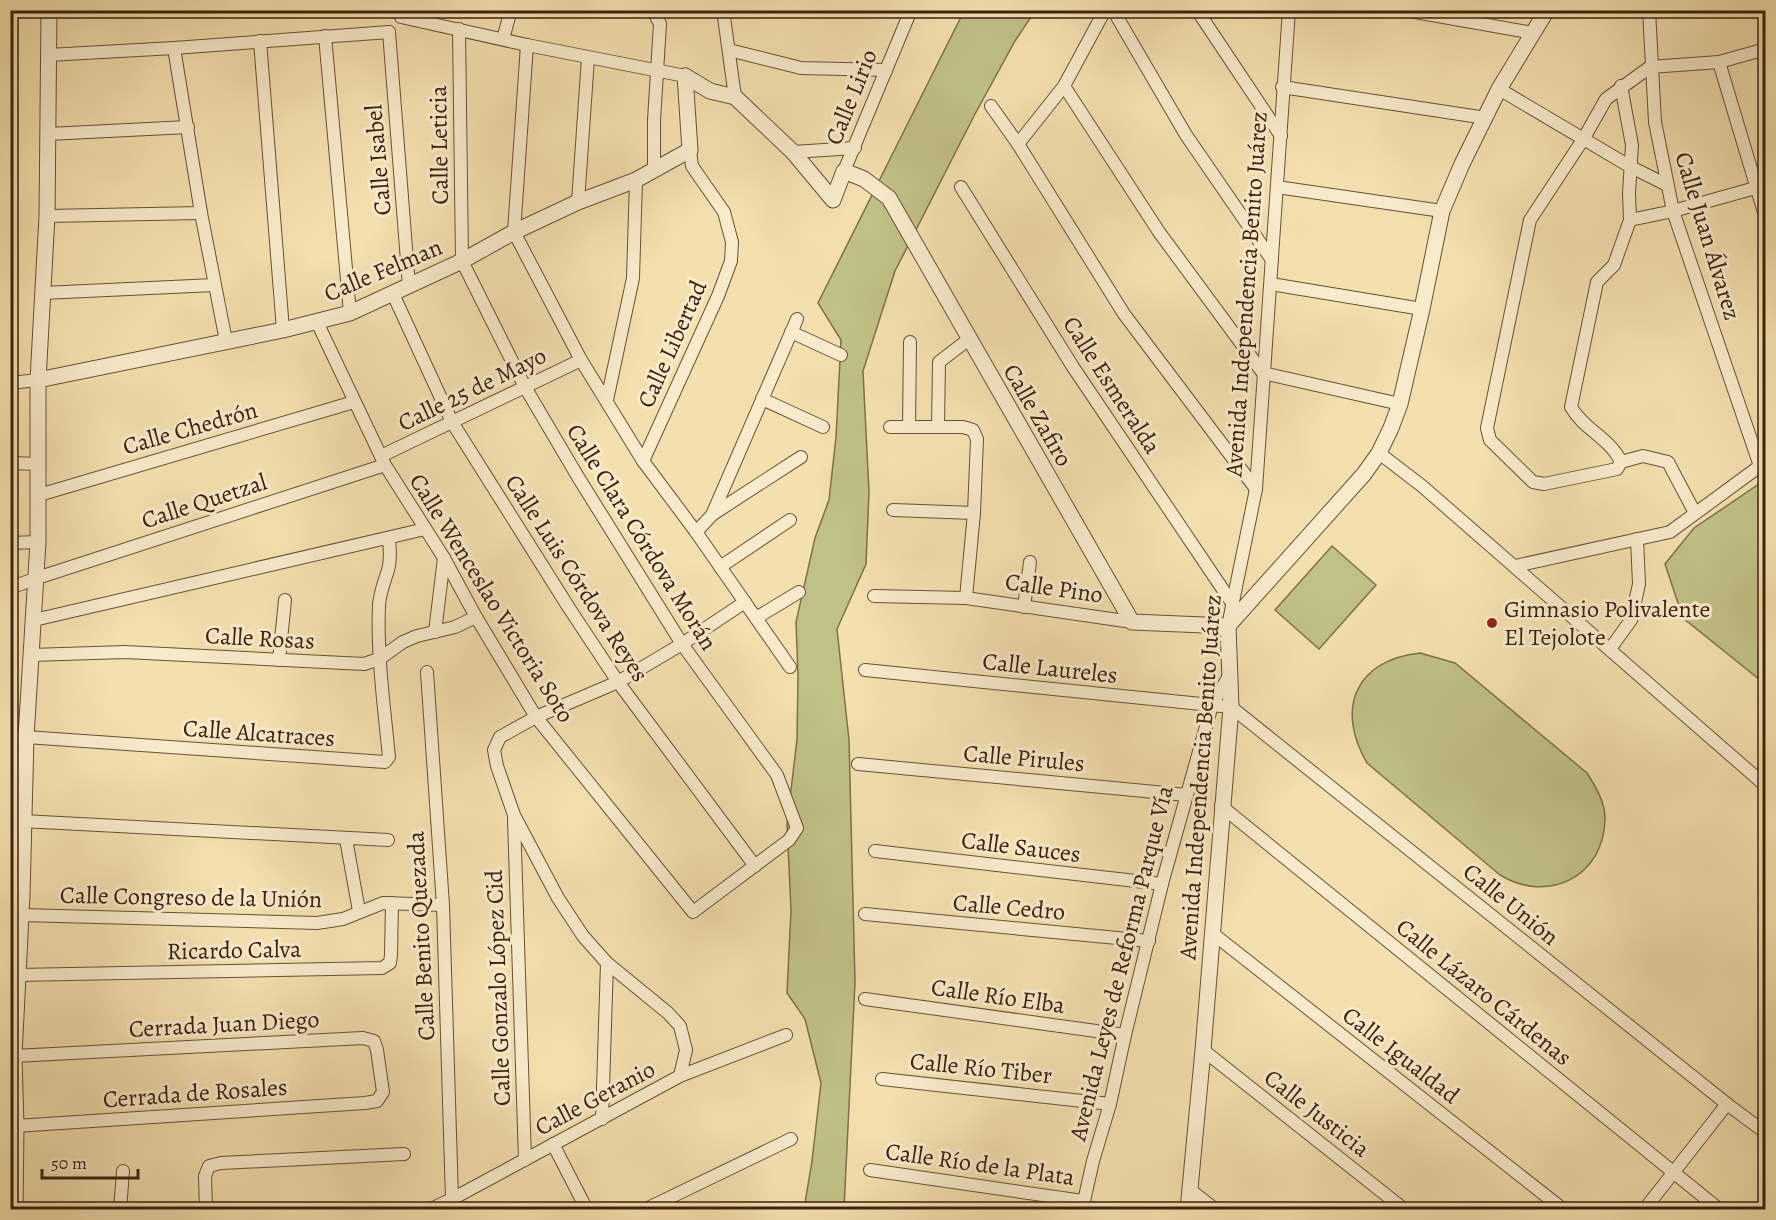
<svg xmlns="http://www.w3.org/2000/svg" width="1776" height="1220" font-family="Alegreya,serif">
<style>
.green{fill:#c0c187;stroke:#7e714b;stroke-width:1.5}
.lines{fill:none;stroke-linecap:round;stroke-linejoin:round}
.minor-casing{stroke:#695137;stroke-width:14}
.tertiary-casing{stroke:#695137;stroke-width:17}
.minor{stroke:#f8ebcb;stroke-width:12}
.tertiary{stroke:#f8ebcb;stroke-width:15}
.poi-dot{fill:#8f2418;stroke:#f8ebcb;stroke-width:2}
.labels{text-anchor:middle;dominant-baseline:central;stroke-width:6;stroke-linejoin:round;paint-order:stroke}
.street-label{font-size:24px;fill:#3b210f;stroke:#f8ebcb}
.poi-label{font-size:24px;fill:#3b210f;stroke:#f8ebcb;text-anchor:start}
</style>
<rect width="100%" height="100%" fill="#f4e0af"/>
<filter id="stains"><feTurbulence type="fractalNoise" baseFrequency=".00333" numOctaves="4"/><feColorMatrix values="0 0 0 0 .2 0 0 0 0 .09 0 0 0 0 .02 0 0 0 .5 -.17"/></filter>
<radialGradient id="worn" r=".72"><stop offset=".6" stop-color="#630" stop-opacity="0"/><stop offset="1" stop-color="#630" stop-opacity=".3"/></radialGradient>
<g class="green">
<polygon points="964,11 1035,11 1015,41 975,114 895,271 863,371 869,492 866,564 837,629 849,740 855,982 844,1209 804,1209 812,1161 821,1083 805,1019 787,993 791,910 787,824 797,739 798,676 796,622 815,538 829,500 836,437 841,340 818,303"/>
<polygon points="1765,480 1765,684 1683,618 1665,564 1694,528"/>
<polygon points="1332,546 1376,585 1319,649 1275,610"/>
<path d="M1420,653L1455,663L1587,773C1596,787 1605,802 1605,819C1604,877 1548,904 1500,875L1367,763C1335,708 1356,660 1420,653Z"/>
</g>
<g class="lines">
<defs>
<g id="minor">
<polyline points="653,10 660,24 654,120 654,171"/>
<polyline points="723,10 735,97"/>
<polyline points="1113,10 1186,135 1272,260"/>
<polyline points="1197,10 1281,136"/>
<polyline points="1404,10 1533,33"/>
<polyline points="401,17 527,45 685,76"/>
<polyline points="389,32 409,286"/>
<polyline points="325,36 350,313"/>
<polyline points="503,39 511,10"/>
<polyline points="260,41 283,330"/>
<polyline points="527,45 514,232 581,360 643,461 696,532 790,667"/>
<polyline points="174,48 201,213 226,341"/>
<polyline points="729,50 801,68 886,70"/>
<polyline points="48,55 174,48 389,32"/>
<polyline points="1719,62 1766,219"/>
<polyline points="1064,86 1159,232 1263,373 1400,404"/>
<polyline points="1282,87 1486,118"/>
<polyline points="1499,89 1631,167 1667,185"/>
<polyline points="991,106 1018,144 1124,314 1256,489"/>
<polyline points="48,134 188,127"/>
<polyline points="1018,144 1064,86 1105,10"/>
<polyline points="793,152 855,148"/>
<polyline points="844,171 911,10"/>
<polyline points="961,187 1073,367 1232,603"/>
<polyline points="1277,187 1442,211"/>
<polyline points="578,202 588,58"/>
<polyline points="47,216 201,213"/>
<polyline points="1630,220 1673,211 1766,185"/>
<polyline points="1271,284 1422,309"/>
<polyline points="43,293 214,285"/>
<polyline points="393,294 452,422 569,608 618,682 755,866"/>
<polyline points="317,322 385,465 444,558 476,617 536,717 693,912 789,840 797,828 777,775 682,644 578,477 525,387 462,261 459,29"/>
<polyline points="791,332 841,355"/>
<polyline points="10,383 38,380"/>
<polyline points="762,399 823,427"/>
<polyline points="607,400 633,278 636,180"/>
<polyline points="909,426 910,342"/>
<polyline points="938,426 939,362 969,339"/>
<polyline points="890,427 963,427 973,430 977,439 974,513 966,598"/>
<polyline points="1379,453 1422,486 1766,786"/>
<polyline points="381,456 581,360"/>
<polyline points="643,461 718,296 731,261 732,242 724,212 692,166 690,150"/>
<path d="M1621,462C1611,439 1583,429 1571,407L1597,282L1614,265L1630,220L1629,193L1632,145L1621,86"/>
<polyline points="10,463 39,464"/>
<polyline points="39,495 354,402"/>
<polyline points="893,510 974,513"/>
<polyline points="1695,513 1668,462 1643,456 1621,462 1617,469 1544,484 1533,482 1490,440 1487,428 1530,220 1584,138 1606,99 1650,67 1719,62 1766,49"/>
<polyline points="713,514 801,457"/>
<polyline points="696,532 712,515 797,319"/>
<polyline points="10,543 38,542"/>
<polyline points="1515,566 1670,532 1760,466 1673,211 1655,122 1649,10"/>
<polyline points="720,567 790,520"/>
<polyline points="10,588 37,578 385,465"/>
<polyline points="874,596 966,598 1132,622"/>
<polyline points="1024,607 1030,562"/>
<polyline points="756,618 799,592"/>
<polyline points="34,620 425,529"/>
<polyline points="1228,626 1256,489 1289,10"/>
<polyline points="435,632 444,558"/>
<polyline points="1610,649 1631,620 1639,584 1637,539"/>
<polyline points="31,655 125,652 364,664 379,659 403,642 417,636 455,627 476,617"/>
<polyline points="279,660 285,600"/>
<polyline points="865,670 1231,707 1727,1104 1766,1133"/>
<polyline points="427,672 443,905 452,1199"/>
<path d="M10,738L26,737L385,762L389,757C384,706 377,656 379,605C380,592 384,583 388,570C391,560 390,549 389,539"/>
<polyline points="858,764 1187,795"/>
<polyline points="1221,806 1720,1210"/>
<polyline points="514,819 525,1160"/>
<polyline points="22,821 388,840"/>
<polyline points="346,839 359,911"/>
<polyline points="875,851 1162,884"/>
<polyline points="865,914 1149,941"/>
<polyline points="21,915 317,923 343,919 383,903 443,905"/>
<polyline points="1212,933 1564,1210"/>
<polyline points="17,975 382,968 390,963 391,955 392,903"/>
<polyline points="865,999 1125,1035"/>
<polyline points="1203,1050 1405,1210"/>
<polyline points="14,1056 363,1038 374,1041 377,1050 383,1092 377,1101 365,1103 16,1126"/>
<polyline points="680,1076 686,1050 680,1026 668,1013 607,963 583,936 558,898 514,815 497,766 494,750 500,737 536,717 618,682 682,644 745,602"/>
<polyline points="882,1079 1110,1104"/>
<polyline points="602,1119 607,963"/>
<polyline points="553,1144 587,1210"/>
<polyline points="870,1170 1083,1201"/>
<polyline points="1189,1189 1216,1210"/>
<polyline points="120,1210 123,1171"/>
<polyline points="206,1210 205,1176 209,1166 221,1163 404,1154"/>
<polyline points="429,1210 452,1199 680,1076 786,1035"/>
<polyline points="644,1210 791,1139"/>
<polyline points="1082,1210 1093,1161 1110,1104 1125,1035 1162,884 1212,705 1229,676"/>
<polyline points="1644,1210 1727,1104"/>
</g>
<g id="tertiary">
<polyline points="685,76 710,91 735,97 793,152 833,200 844,171 864,179 889,198 1132,622 1228,626"/>
<polyline points="38,380 283,330 350,313 462,261 514,232 578,202 636,180 690,150 685,76"/>
<polyline points="1228,626 1364,474 1379,453 1391,428 1400,404 1422,309 1442,211 1462,164 1499,89 1547,10"/>
<polyline points="15,1210 16,1126 14,1056 22,895 26,737 38,542 38,380 47,216 49,10"/>
<polyline points="1188,1210 1203,1050 1231,707 1228,626"/>
</g>
</defs>
<use href="#minor" class="minor-casing"/>
<use href="#tertiary" class="tertiary-casing"/>
<use href="#minor" class="minor"/>
<use href="#tertiary" class="tertiary"/>
</g>
<circle class="poi-dot" cx="1492" cy="623" r="6"/>
<g class="labels">
<g class="street-label">
<text transform="translate(851 97) rotate(-68)">Calle Lirio</text>
<text transform="translate(439 145) rotate(-91)">Calle Leticia</text>
<text transform="translate(378 160) rotate(-95)">Calle Isabel</text>
<text transform="translate(1708 236) rotate(73)">Calle Juan Álvarez</text>
<text transform="translate(383 270) rotate(-23)">Calle Felman</text>
<text transform="translate(1246 294) rotate(-86)">Avenida Independencia Benito Juárez</text>
<text transform="translate(672 344) rotate(-66)">Calle Libertad</text>
<text transform="translate(1112 385) rotate(57)">Calle Esmeralda</text>
<text transform="translate(472 389) rotate(-26)">Calle 25 de Mayo</text>
<text transform="translate(1038 415) rotate(60)">Calle Zafiro</text>
<text transform="translate(190 428) rotate(-16)">Calle Chedrón</text>
<text transform="translate(204 501) rotate(-18)">Calle Quetzal</text>
<text transform="translate(642 537) rotate(58)">Calle Clara Córdova Morán</text>
<text transform="translate(577 578) rotate(57)">Calle Luis Córdova Reyes</text>
<text transform="translate(1054 588) rotate(8)">Calle Pino</text>
<text transform="translate(492 598) rotate(58)">Calle Wenceslao Victoria Soto</text>
<text transform="translate(260 638) rotate(3)">Calle Rosas</text>
<text transform="translate(1050 668) rotate(6)">Calle Laureles</text>
<text transform="translate(259 733) rotate(4)">Calle Alcatraces</text>
<text transform="translate(1024 758) rotate(5)">Calle Pirules</text>
<text transform="translate(1200 777) rotate(-86)">Avenida Independencia Benito Juárez</text>
<text transform="translate(1021 847) rotate(7)">Calle Sauces</text>
<text transform="translate(191 897) rotate(1)">Calle Congreso de la Unión</text>
<text transform="translate(1511 904) rotate(39)">Calle Unión</text>
<text transform="translate(1009 907) rotate(5)">Calle Cedro</text>
<text transform="translate(421 936) rotate(-93)">Calle Benito Quezada</text>
<text transform="translate(234 950) rotate(-1)">Ricardo Calva</text>
<text transform="translate(1121 963) rotate(-76)">Avenida Leyes de Reforma Parque Vía</text>
<text transform="translate(498 988) rotate(-92)">Calle Gonzalo López Cid</text>
<text transform="translate(1484 992) rotate(39)">Calle Lázaro Cárdenas</text>
<text transform="translate(998 996) rotate(8)">Calle Río Elba</text>
<text transform="translate(224 1024) rotate(-3)">Cerrada Juan Diego</text>
<text transform="translate(1401 1055) rotate(38)">Calle Igualdad</text>
<text transform="translate(981 1068) rotate(6)">Calle Río Tiber</text>
<text transform="translate(195 1093) rotate(-4)">Cerrada de Rosales</text>
<text transform="translate(595 1098) rotate(-28)">Calle Geranio</text>
<text transform="translate(1317 1113) rotate(38)">Calle Justicia</text>
<text transform="translate(980 1164) rotate(8)">Calle Río de la Plata</text>
</g>
<g class="poi-label">
<text x="1504" y="609">Gimnasio Polivalente<tspan x="1504" dy="28">El Tejolote</tspan></text>
</g>
</g>
<rect width="1776" height="1220" fill="none" stroke="#f4e0af" stroke-width="36"/>
<rect x="12" y="12" width="1752" height="1196" fill="none" stroke="#3b210f" stroke-width="3"/>
<rect x="18" y="18" width="1740" height="1184" fill="none" stroke="#3b210f" stroke-width="1.5"/>
<path d="M42 1169v9h96v-9" fill="none" stroke="#3b210f" stroke-width="3"/>
<text x="51" y="1169" font-size="18" fill="#3b210f" stroke="#f8ebcb" stroke-width="4.5" paint-order="stroke">50 m</text>
<rect width="100%" height="100%" filter="url(#stains)"/>
<rect width="100%" height="100%" fill="url(#worn)"/>
</svg>
